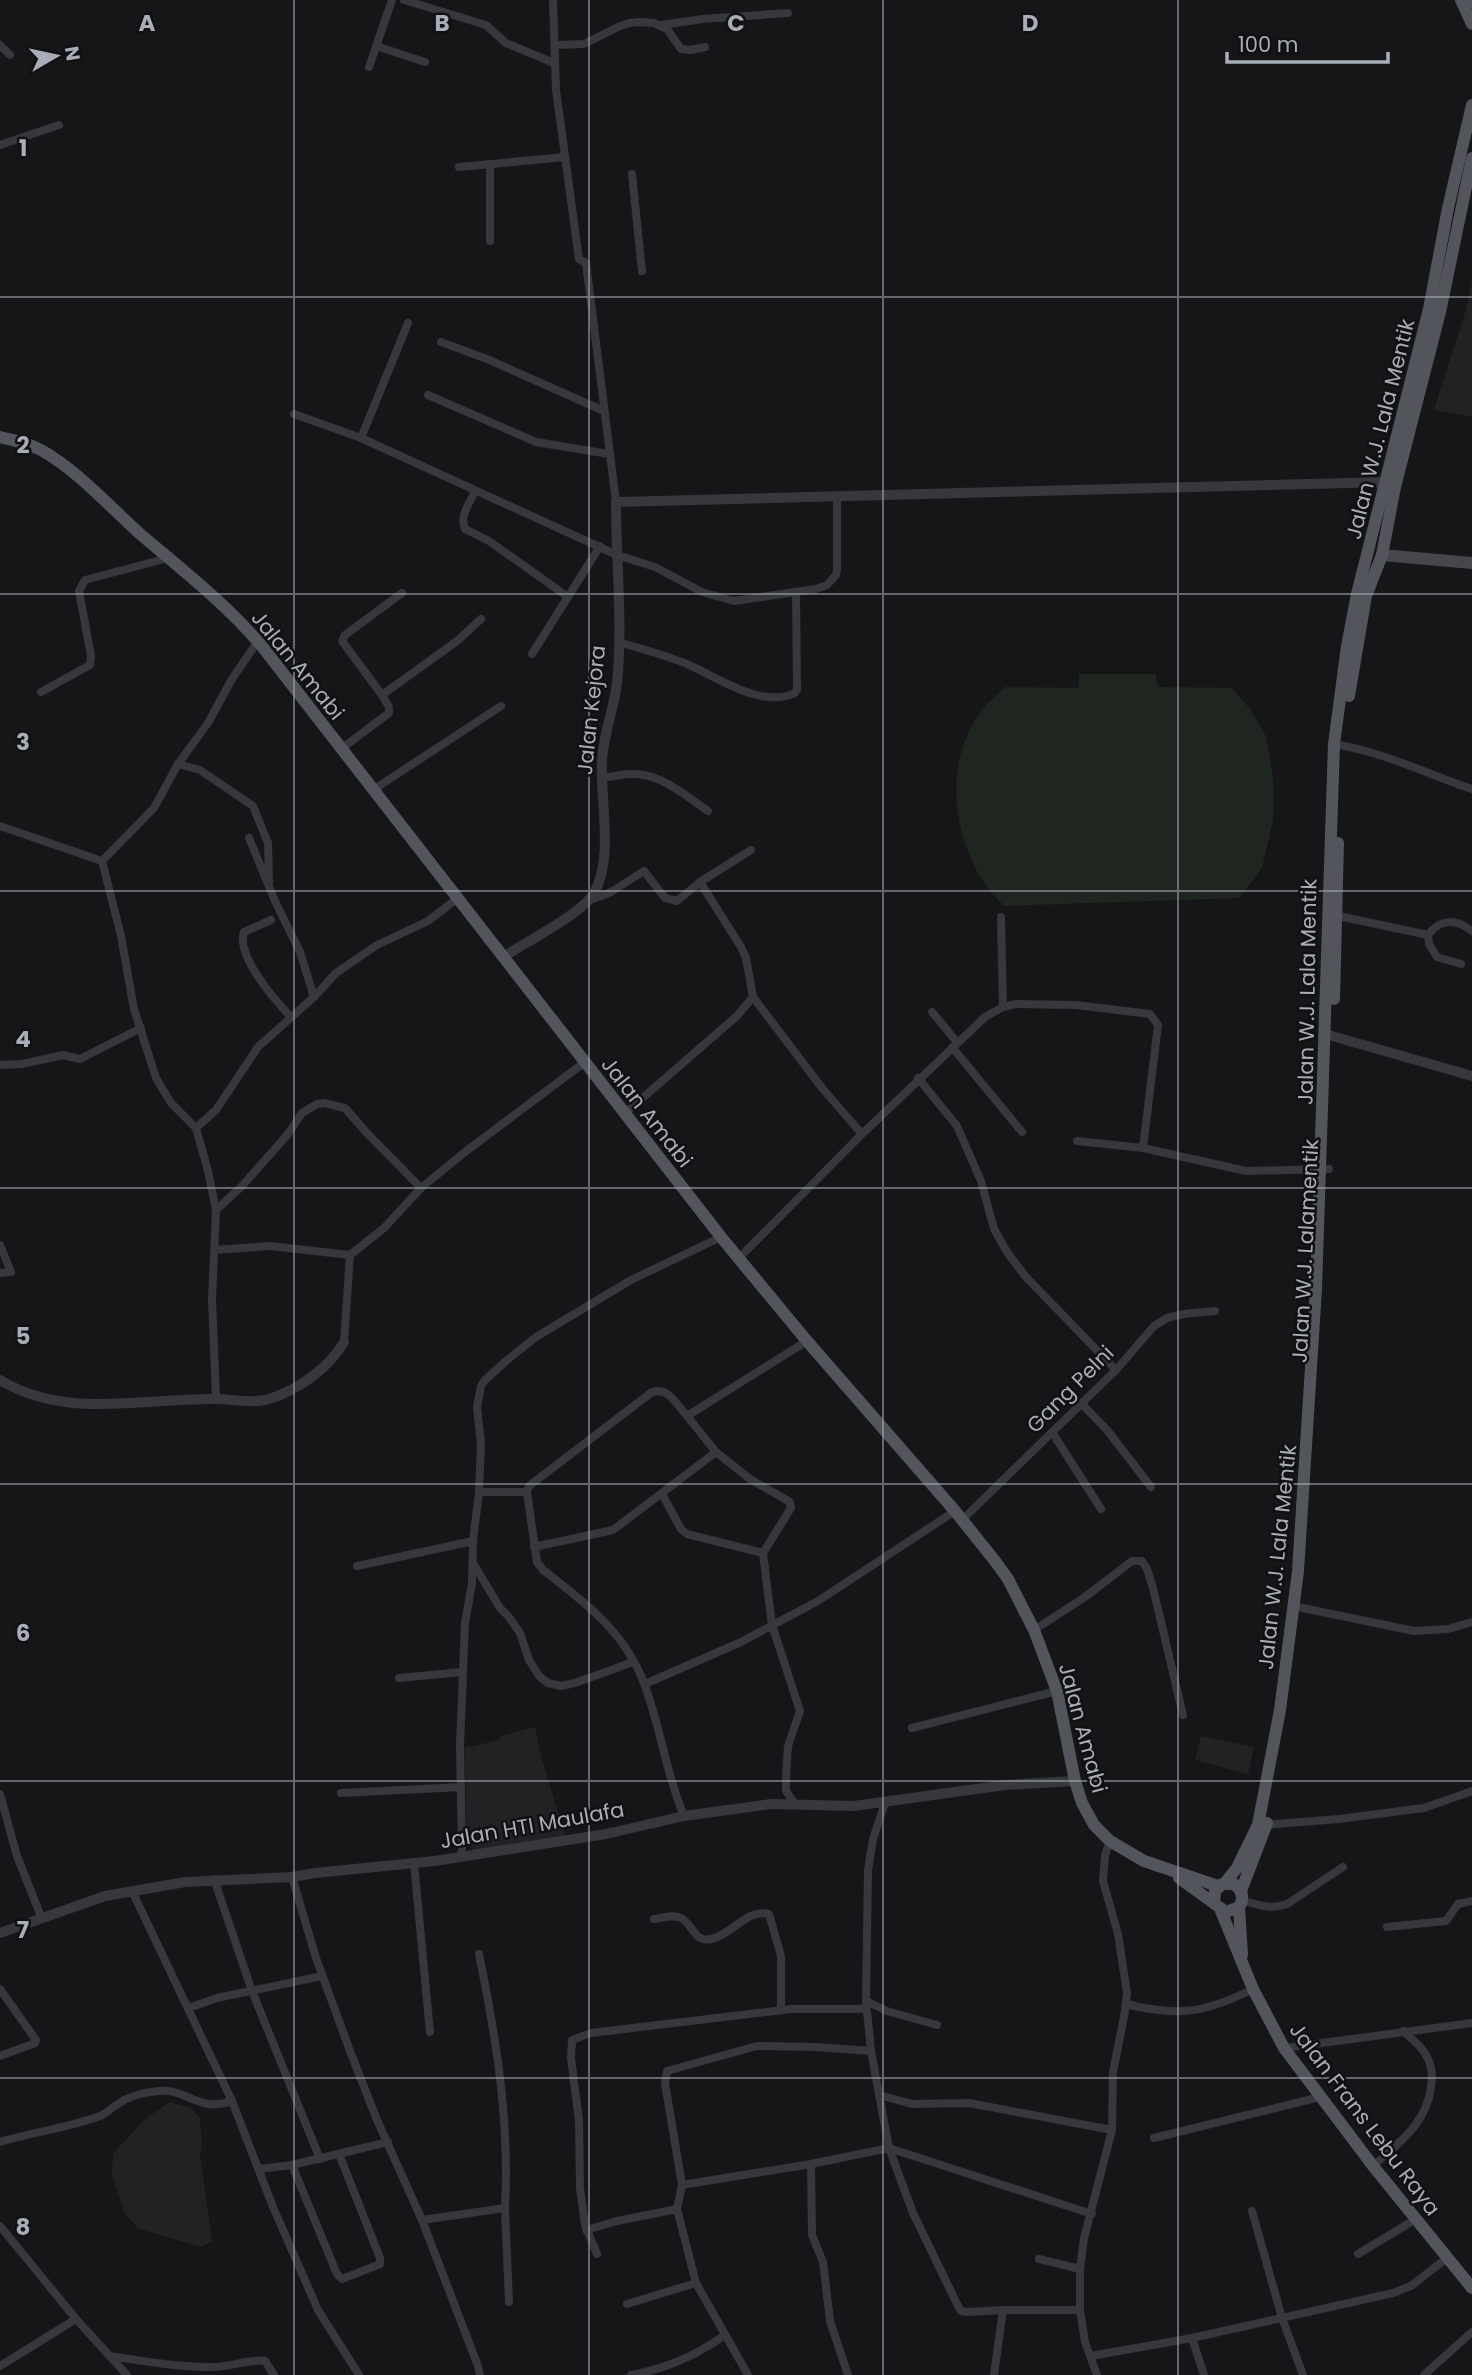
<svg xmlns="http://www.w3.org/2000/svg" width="1472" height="2375" font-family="Poppins,sans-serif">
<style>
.built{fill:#222225}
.green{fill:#1e261f}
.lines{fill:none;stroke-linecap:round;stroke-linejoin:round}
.minor{stroke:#37383d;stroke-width:8}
.tertiary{stroke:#37383d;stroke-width:10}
.secondary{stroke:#45474d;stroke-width:12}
.primary{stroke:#53555c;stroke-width:12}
.grid{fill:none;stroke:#a8adb8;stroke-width:2;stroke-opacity:0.55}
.labels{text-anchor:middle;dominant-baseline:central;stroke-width:5;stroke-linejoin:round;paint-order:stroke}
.street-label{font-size:21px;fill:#a8adb8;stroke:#111113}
.grid-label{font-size:23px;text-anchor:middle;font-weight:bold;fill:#a8adb8;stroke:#111113;stroke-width:5;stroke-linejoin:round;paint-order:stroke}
</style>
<rect width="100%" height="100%" fill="#161618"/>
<g class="built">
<polygon points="1472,282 1472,417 1434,410 1465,313"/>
<polygon points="535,1727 541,1756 566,1838 473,1852 466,1835 465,1748 499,1740 500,1736"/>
<polygon points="1201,1736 1254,1747 1248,1774 1195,1760"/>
<polygon points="170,2102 191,2108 200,2119 202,2144 200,2155 212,2241 201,2247 139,2229 125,2214 112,2176 113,2154 145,2119"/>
</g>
<path class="green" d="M1079,674H1156L1157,687L1232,688L1250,709L1266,736L1273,777V821L1262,868L1239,898L1004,906C997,898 988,890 983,881C952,832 945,765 978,715C985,705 996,696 1005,687L1079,688Z"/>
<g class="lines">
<g class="minor">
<polyline points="404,0 486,25 506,43 554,63"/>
<polyline points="553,0 556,90 579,259 586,263 616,502"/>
<polyline points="661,25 703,19 788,13"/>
<polyline points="0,45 10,55"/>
<polyline points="555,45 584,44 618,27 629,23 640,22 654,23 667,29 681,49 691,50 705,47"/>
<polyline points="376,46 425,62"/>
<polyline points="369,67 392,0"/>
<polyline points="0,145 59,125"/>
<polyline points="459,167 565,157"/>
<polyline points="632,174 642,271"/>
<polyline points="490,241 490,164"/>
<polyline points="441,342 487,359 604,411"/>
<polyline points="428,395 536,442 609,454"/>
<polyline points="294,414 361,438 617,555 655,567 702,592 734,601 816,589 827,585 836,575 837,569 837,495"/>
<polyline points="361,438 408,323"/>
<path d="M475,491C470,503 459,516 465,529L489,541L568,597"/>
<path d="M619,642C641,649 665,655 687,664C717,677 761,709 795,693L797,689L796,592"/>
<polyline points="532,654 600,546"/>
<polyline points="41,692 90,665 91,656 79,591 85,580 168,558"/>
<polyline points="382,695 342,641 345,635 402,593"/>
<path d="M1334,744C1383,752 1425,773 1472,789"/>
<polyline points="341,749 389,713 389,707 382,695 457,641 481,619"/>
<polyline points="178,764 200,770 253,806 268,843 269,882"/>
<path d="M602,778C612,777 624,773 635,774C663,775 686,796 708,811"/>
<polyline points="373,790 501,706"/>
<polyline points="0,826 102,861"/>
<polyline points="249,838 275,901 300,952 314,997"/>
<polyline points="700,882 741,947 746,958 753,997 822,1088 862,1134 985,1017 1003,1007 1016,1004 1076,1005 1150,1014 1158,1025 1143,1148"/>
<polyline points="588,901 611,892 644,871 665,898 677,901 700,882 751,850"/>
<polyline points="1334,915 1428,935 1429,944 1437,957 1461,964"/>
<polyline points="1001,917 1003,1007"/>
<path d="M271,920L244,932C236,956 274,999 290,1016"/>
<path d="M1428,935C1440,918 1456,919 1472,931"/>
<polyline points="932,1012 957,1042"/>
<polyline points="952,1047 1022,1132"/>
<polyline points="0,1065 22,1064 63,1055 80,1059 141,1028"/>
<polyline points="918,1078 957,1126 981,1181 994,1229 1007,1252 1025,1276 1116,1370"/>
<polyline points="624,1114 737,1016 753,997"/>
<polyline points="196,1128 216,1110 258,1047 314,997 336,973 377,945 428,921 458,898"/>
<polyline points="1077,1141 1143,1148 1246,1171 1329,1169"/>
<polyline points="216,1210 242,1186 288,1134 302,1113 317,1104 324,1103 345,1108 366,1132 421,1188"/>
<polyline points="0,1245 11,1272 0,1273"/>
<polyline points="215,1250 270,1246 350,1255 344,1342"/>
<polyline points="350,1255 384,1228 421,1188 465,1152 585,1062"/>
<polyline points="739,1258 862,1134"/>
<polyline points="216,1399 212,1299 216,1210 208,1171 196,1128 171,1103 156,1078 134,1009 121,936 102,861 154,808 178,764 208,723 232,679 258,641"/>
<polyline points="1081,1403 1107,1430 1151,1487"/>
<polyline points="687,1416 716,1452 750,1479 790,1502 791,1508 763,1553 772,1625 800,1711 788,1746 786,1776 786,1791 795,1804"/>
<polyline points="1052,1432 1101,1509"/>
<polyline points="479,1492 527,1492"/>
<polyline points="662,1494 681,1529 687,1534 763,1553"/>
<polyline points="962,1520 1116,1370 1154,1326 1167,1318 1183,1314 1215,1311"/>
<polyline points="534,1547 613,1530 716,1452"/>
<polyline points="473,1563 500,1608 509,1617 520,1633 529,1660 539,1676 548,1683 561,1686 575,1683 633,1662"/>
<polyline points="357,1566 473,1541"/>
<polyline points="1298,1607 1414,1631 1448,1629 1472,1622"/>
<polyline points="1034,1630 1085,1597 1132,1561 1142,1561 1147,1569 1153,1588 1183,1715"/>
<polyline points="399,1678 463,1672"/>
<polyline points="645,1684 741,1642 818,1601 955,1511"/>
<polyline points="912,1728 1057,1691"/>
<polyline points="341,1793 461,1787"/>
<polyline points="0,1794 17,1856 42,1919"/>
<polyline points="885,1803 873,1839 868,1870 866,2001 871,2051 889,2148 913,2213 958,2306 961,2311 967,2312 1003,2310 994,2375"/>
<path d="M684,1816C666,1774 661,1729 645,1686C627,1634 585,1602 543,1570L537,1562L527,1492L529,1486L652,1392C669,1387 676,1404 687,1416L807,1341"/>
<polyline points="1265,1825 1339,1819 1424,1808 1472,1791"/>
<polyline points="462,1856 460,1745 463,1672 465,1623 472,1583 473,1541 479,1492 481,1444 477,1407 481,1386 485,1380 506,1361 536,1337 631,1280 721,1237"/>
<polyline points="414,1863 430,2032"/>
<polyline points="292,1877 316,1958 350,2051 377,2120 422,2220 478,2366 480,2375"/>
<polyline points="214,1879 252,1991 320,2159"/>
<polyline points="132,1891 232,2101 273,2207 318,2310 359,2375"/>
<path d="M1242,1900C1258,1905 1271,1910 1287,1904L1343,1867"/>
<path d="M654,1919C662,1918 673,1914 681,1918C693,1924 694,1943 711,1939C732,1935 747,1908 769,1914L781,1956V2010"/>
<polyline points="1387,1927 1446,1921 1458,1904 1472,1901"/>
<polyline points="0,1989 36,2040 35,2043 0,2056"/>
<polyline points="866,2001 887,2011 937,2025"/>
<path d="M1126,2004C1178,2017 1205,2013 1253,1989"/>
<polyline points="189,2008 217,1998 322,1976"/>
<polyline points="1284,2048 1472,2023"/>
<polyline points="879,2095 912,2104 969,2103 1112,2130"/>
<polyline points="1154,2138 1320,2097"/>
<path d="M0,2142C33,2132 68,2128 100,2116C107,2113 111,2108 118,2104C129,2096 146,2092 159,2091C187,2088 197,2113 232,2101"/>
<polyline points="811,2164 812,2235 823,2262 830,2321 848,2375"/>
<polyline points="292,2165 337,2274 342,2279 380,2264 380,2258 339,2154"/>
<path d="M1373,2166C1399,2143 1427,2123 1431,2087C1433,2076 1432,2065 1426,2055C1421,2046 1411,2038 1403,2031"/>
<polyline points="259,2169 292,2165 388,2142"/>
<polyline points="682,2185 665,2083 667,2071 757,2046 816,2047 871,2051"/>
<polyline points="505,2208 509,2302"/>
<polyline points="1252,2211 1282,2318 1303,2375"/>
<path d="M422,2220L505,2208C510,2123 496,2037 479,1954"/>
<polyline points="0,2226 76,2319 127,2375"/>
<polyline points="586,2230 617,2221 677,2209"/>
<polyline points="597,2254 585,2225 580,2188 579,2120 571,2058 572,2040 591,2033 792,2009 866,2009"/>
<polyline points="1358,2254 1416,2219"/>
<polyline points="1039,2259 1080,2269"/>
<polyline points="627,2304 696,2283"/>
<polyline points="1003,2310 1080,2310"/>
<polyline points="1192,2338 1204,2375"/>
<path d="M110,2356C143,2361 176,2367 210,2367C227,2368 252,2358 265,2361L274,2375"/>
<polyline points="1091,2356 1192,2338 1393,2293 1411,2286 1447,2258"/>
<polyline points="0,2366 76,2319"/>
<path d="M631,2375C665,2369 697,2355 725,2335"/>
<polyline points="748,2375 696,2283 677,2209 682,2185 811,2164 889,2148 1092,2214"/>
<polyline points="1097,2375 1085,2342 1080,2310 1080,2269 1084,2238 1112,2130 1113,2072 1125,2011 1127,1993 1118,1934 1103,1881 1105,1855 1110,1841"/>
<polyline points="1424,2375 1472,2332"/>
</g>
<g class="tertiary">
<path d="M503,957C524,943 583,913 594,893C614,859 600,800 602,761C603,735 614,709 617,683C623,623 616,562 616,502L1385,482L1391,485"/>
<polyline points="1325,1034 1472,1076"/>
<path d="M0,1380C66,1420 143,1398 215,1399C233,1399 252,1404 269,1399C298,1390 329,1368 344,1342"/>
<polyline points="0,1933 105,1896 185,1882 292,1877 315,1873 435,1861 606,1834 684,1816 771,1804 854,1806 1005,1785 1075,1781"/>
</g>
<polyline class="secondary" points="1382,555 1472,563"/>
<g class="primary">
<polyline points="1461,0 1472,24"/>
<polyline points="1471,0 1472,2"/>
<path d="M0,437C14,440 28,443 41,450C77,470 108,505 139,533C181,569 225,603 261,645L721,1237L807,1341L955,1511L995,1561L1008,1579L1034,1630L1057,1691L1075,1781L1082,1803L1094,1825L1110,1841L1144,1861L1218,1886"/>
<polyline points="1349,696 1366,596 1382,555 1395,487 1440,312 1472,158"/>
<polyline points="1334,999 1338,843"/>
<path d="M1179,1878L1226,1912L1239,1907C1245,1898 1242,1890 1234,1884H1222L1215,1891L1214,1903"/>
<polyline points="1225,1883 1237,1868 1258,1825 1280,1710 1298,1571 1316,1289 1334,744 1347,646 1357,594 1429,309 1448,208 1472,105"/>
<polyline points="1241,1891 1267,1823"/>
<polyline points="1239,1907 1242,1955"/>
<polyline points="1221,1911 1253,1989 1284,2048 1373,2166 1472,2288"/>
</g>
</g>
<path class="grid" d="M294,0V2375M589,0V2375M883,0V2375M1178,0V2375M0,297H1472M0,594H1472M0,891H1472M0,1188H1472M0,1484H1472M0,1781H1472M0,2078H1472"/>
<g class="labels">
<g class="street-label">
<text transform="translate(1380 429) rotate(-76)">Jalan W.J. Lala Mentik</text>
<text transform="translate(298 665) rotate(51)">Jalan Amabi</text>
<text transform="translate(591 710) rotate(-84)">Jalan Kejora</text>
<text transform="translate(1307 992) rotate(-89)">Jalan W.J. Lala Mentik</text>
<text transform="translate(647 1112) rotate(52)">Jalan Amabi</text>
<text transform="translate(1305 1251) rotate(-87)">Jalan W.J. Lalamentik</text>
<text transform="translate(1070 1389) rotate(-45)">Gang Pelni</text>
<text transform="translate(1277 1557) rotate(-84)">Jalan W.J. Lala Mentik</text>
<text transform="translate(1083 1728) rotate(75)">Jalan Amabi</text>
<text transform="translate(532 1825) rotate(-10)">Jalan HTI Maulafa</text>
<text transform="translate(1365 2119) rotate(53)">Jalan Frans Lebu Raya</text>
</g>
</g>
<g class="grid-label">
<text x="147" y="31">A</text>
<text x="442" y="31">B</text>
<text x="736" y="31">C</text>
<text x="1030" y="31">D</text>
<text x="23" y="156">1</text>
<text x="23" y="453">2</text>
<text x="23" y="750">3</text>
<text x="23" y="1047">4</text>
<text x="23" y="1344">5</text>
<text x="23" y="1641">6</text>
<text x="23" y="1938">7</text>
<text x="23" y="2235">8</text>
</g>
<g transform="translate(56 56) rotate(81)" stroke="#111113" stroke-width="5" paint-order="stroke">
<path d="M0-5L12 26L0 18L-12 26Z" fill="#a8adb8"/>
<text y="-10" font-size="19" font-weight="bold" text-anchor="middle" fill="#a8adb8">N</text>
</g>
<path d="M1227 52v10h161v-10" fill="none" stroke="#a8adb8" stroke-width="3.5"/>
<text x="1238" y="52" font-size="21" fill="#a8adb8" stroke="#111113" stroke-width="5" paint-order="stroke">100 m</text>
</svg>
